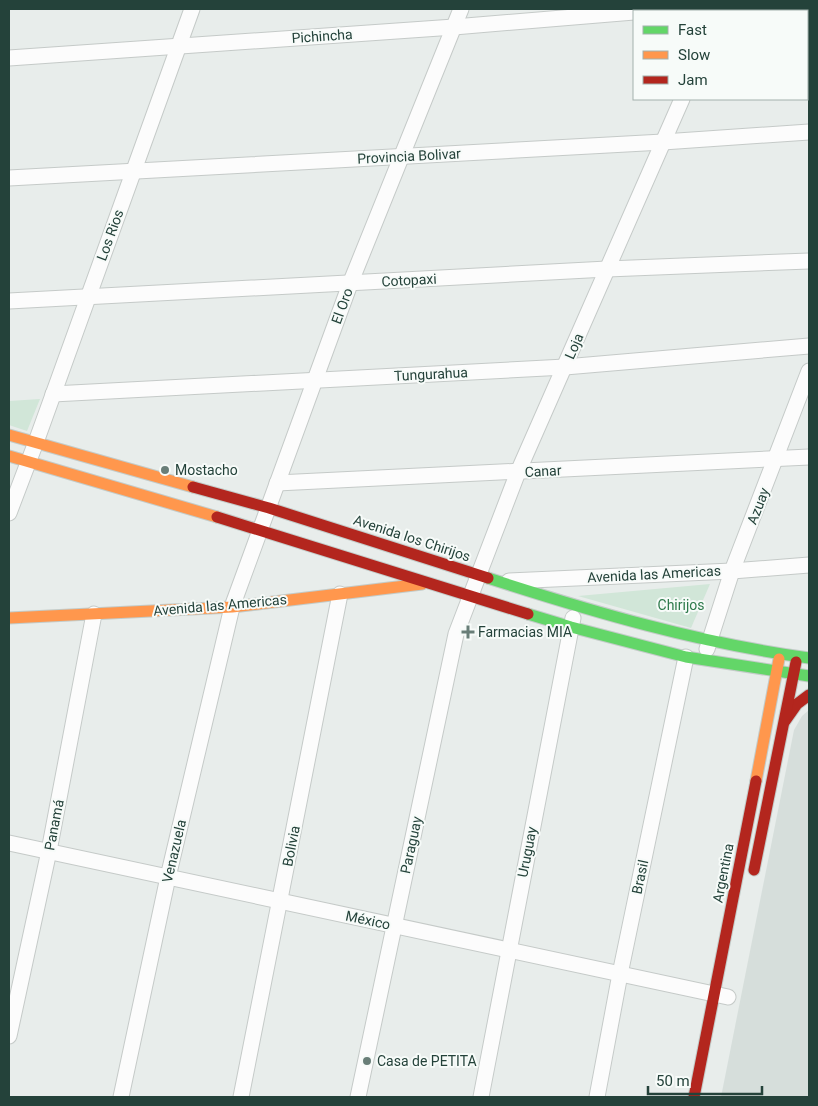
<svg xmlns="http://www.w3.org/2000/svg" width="818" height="1106" font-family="Roboto,sans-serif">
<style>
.built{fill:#d6dedb}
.green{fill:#d1e6d8}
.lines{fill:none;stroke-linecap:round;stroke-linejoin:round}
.street-casing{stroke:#c5cac8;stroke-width:17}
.fast-casing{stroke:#c3cbc8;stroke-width:13}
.slow-casing{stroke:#c3cbc8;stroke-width:13}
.jam-casing{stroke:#c3cbc8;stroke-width:13}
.street{stroke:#fcfcfc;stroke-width:15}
.fast{stroke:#63d668;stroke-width:11}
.slow{stroke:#ff974d;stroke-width:11}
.jam{stroke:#b3261e;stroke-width:11}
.poi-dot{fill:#697e78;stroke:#f7fbf9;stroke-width:2}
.labels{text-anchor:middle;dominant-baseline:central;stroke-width:4;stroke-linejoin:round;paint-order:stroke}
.street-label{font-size:14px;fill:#24423a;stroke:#f7fbf9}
.poi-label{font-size:14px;fill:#24423a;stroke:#f7fbf9;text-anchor:start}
.park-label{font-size:14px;fill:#2d7a4b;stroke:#f7fbf9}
</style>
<rect width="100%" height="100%" fill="#e8edeb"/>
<polygon class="built" points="809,710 809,1097 721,1097 794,730 802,716"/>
<g class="green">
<polygon points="40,399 27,431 9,425 9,401"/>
<polygon points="710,584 691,628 578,596"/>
</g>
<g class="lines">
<defs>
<g id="street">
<polyline points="643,11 673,9"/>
<polyline points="719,11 720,9"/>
<polyline points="807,19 809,19"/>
<polyline points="9,58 454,27 634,12"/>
<polyline points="9,178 663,142 809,132"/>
<polyline points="9,301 607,269 809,261"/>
<polyline points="53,394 565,367 809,346"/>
<polyline points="277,483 809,457"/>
<polyline points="9,513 36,442 192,9"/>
<polyline points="509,581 732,571 809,565"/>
<polyline points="707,649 732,571 809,371"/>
<polyline points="9,843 728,997"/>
<polyline points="9,1036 49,851 94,614"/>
<polyline points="121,1097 168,877 232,607 350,284 461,9"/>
<polyline points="241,1097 340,594"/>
<polyline points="358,1097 456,634 518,472 682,99"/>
<polyline points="481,1097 573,618"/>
<polyline points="597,1097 620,974 686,657"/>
</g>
<g id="fast">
<path d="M488,578C593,612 699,643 809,658"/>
<polyline points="528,614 571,627 686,657 809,676"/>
</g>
<g id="slow">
<polyline points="9,435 193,487"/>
<polyline points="9,456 217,517"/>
<polyline points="9,618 232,607 422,584"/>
<polyline points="756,781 779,659"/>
</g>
<g id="jam">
<polyline points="193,487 269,508 488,578"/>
<polyline points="217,517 528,614"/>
<polyline points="785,721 797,704 809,695"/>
<polyline points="754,870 796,662"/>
<polyline points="694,1097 756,781"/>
</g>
</defs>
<use href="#street" class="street-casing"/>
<use href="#fast" class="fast-casing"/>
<use href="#slow" class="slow-casing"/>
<use href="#jam" class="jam-casing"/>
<use href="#street" class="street"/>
<use href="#fast" class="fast"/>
<use href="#slow" class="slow"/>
<use href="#jam" class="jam"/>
</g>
<g class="poi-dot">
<circle cx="165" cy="470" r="5"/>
<path d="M465.5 624.5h5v5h5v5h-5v5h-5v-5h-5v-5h5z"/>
<circle cx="367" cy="1061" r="5"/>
</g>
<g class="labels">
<g class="street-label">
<text transform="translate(322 36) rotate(-4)">Pichincha</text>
<text transform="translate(409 156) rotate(-3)">Provincia Bolivar</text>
<text transform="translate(110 235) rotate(-70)">Los Rios</text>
<text transform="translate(409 280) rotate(-3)">Cotopaxi</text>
<text transform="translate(342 306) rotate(-70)">El Oro</text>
<text transform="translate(574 346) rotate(-66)">Loja</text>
<text transform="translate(431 374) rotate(-3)">Tungurahua</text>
<text transform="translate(543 471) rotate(-3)">Canar</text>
<text transform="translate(758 506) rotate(-69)">Azuay</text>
<text transform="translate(412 538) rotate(18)">Avenida los Chirijos</text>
<text transform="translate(654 574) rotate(-3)">Avenida las Americas</text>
<text transform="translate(220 605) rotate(-5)">Avenida las Americas</text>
<text transform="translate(54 825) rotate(-79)">Panamá</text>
<text transform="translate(411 845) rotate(-78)">Paraguay</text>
<text transform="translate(291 846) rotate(-79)">Bolivia</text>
<text transform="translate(174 851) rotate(-77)">Venazuela</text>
<text transform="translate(527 852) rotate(-79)">Uruguay</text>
<text transform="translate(723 873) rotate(-79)">Argentina</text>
<text transform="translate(640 877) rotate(-78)">Brasil</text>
<text transform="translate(368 920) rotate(12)">México</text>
</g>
<g class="poi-label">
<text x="175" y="470">Mostacho</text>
<text x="478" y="632">Farmacias MIA</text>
<text x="377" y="1061">Casa de PETITA</text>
</g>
<g class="park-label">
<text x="681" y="605">Chirijos</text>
</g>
</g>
<rect width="818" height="1106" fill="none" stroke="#24423a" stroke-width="20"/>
<rect x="633" y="10" width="175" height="90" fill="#f7fbf9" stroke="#a3b1ad"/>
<rect x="643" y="26" width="25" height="8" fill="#63d668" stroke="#a3b1ad"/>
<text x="678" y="35" font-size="15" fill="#24423a">Fast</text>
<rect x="643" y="51" width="25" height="8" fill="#ff974d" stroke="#a3b1ad"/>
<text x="678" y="60" font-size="15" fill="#24423a">Slow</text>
<rect x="643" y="76" width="25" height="8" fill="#b3261e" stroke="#a3b1ad"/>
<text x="678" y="85" font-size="15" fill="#24423a">Jam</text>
<path d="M648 1086v8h114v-8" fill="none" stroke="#24423a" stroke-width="2.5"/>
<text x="656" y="1086" font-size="15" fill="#24423a" stroke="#f7fbf9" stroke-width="4" paint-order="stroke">50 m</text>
</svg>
